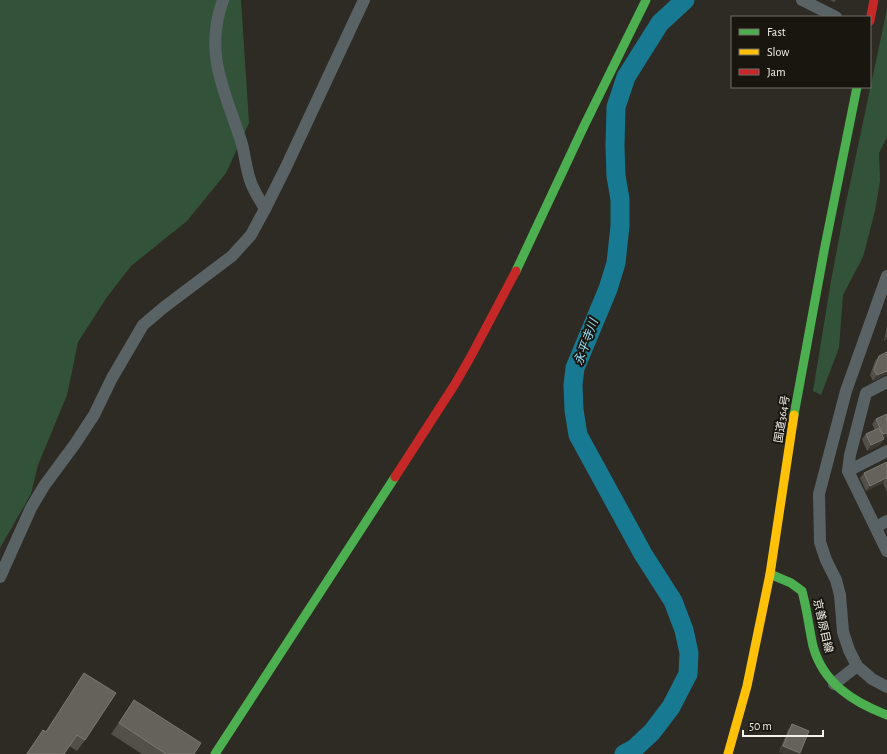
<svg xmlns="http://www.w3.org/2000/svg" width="887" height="754" font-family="'Alegreya Sans','Noto Sans JP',sans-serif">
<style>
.green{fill:#32533a}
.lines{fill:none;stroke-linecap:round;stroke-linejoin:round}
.river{stroke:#177a92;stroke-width:19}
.street{stroke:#596365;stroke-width:12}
.fast{stroke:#4caf50;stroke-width:9}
.slow{stroke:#ffc107;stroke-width:9}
.jam{stroke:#c62828;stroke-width:9}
.wall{fill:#53504a}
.shaded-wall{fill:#3d3a33}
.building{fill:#65615b;stroke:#7b7871}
.labels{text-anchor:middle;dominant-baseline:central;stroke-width:4;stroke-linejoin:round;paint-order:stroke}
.street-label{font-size:11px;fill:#f5f1e8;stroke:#18160f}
.water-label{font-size:12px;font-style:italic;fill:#98def5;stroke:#18160f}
</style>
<rect width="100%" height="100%" fill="#2d2b23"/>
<g class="green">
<polygon points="0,0 241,0 249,123 226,173 187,221 131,266 107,297 78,342 67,395 38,465 31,494 0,548"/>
<polygon points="887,9 887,137 879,153 880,181 875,211 863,257 843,295 839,348 821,395 813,391 831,281 844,212"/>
</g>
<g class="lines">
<polyline class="river" points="624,754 635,748 652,732 671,707 688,674 689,653 684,630 673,601 643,554 578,435 574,410 573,385 575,368 608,289 616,263 620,226 620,199 616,176 615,146 616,107 626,77 660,23 685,0"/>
<g class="street">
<path d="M223,0C203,55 226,93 242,144C245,156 246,168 250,180C253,190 260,200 265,209"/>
<polyline points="802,0 836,17"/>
<polyline points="887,276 846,391 819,494 820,542 826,560 836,580 840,595 843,632 849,650 857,666 872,679 887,687"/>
<polyline points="887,451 848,471 887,551"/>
<polyline points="848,471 850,455 866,393 887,382"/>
<polyline points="876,527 887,521"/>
<polyline points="0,577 31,508 44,486 75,444 94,415 112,378 143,325 163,308 232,256 251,235 265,209 286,167 364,0"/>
<polyline points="834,684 857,666"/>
</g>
<g class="fast">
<polyline points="516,271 584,126 646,0"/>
<polyline points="794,415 825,246 857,87"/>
<path d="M770,574L791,583L802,591C807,609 809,628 813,646C823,683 853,702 887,715"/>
<polyline points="215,754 395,477"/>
</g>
<polyline class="slow" points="728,754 747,686 770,574 794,415"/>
<g class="jam">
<polyline points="870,21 874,0"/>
<polyline points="395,477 455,384 470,358 516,271"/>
</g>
</g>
<g class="wall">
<polygon points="830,0 836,0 834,2"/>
<polygon points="887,326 887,339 884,341"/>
<polygon points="887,352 887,374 873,381 870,375 875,361 879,356"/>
<polygon points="887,414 887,436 884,438 880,445 867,451 862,439 866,434 875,430 872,424 876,419"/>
<polygon points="887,462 887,492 883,483 866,491 860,478 864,473"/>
<polygon points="84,673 85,740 77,751 69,746 64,754 26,754 43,730 46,731"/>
<polygon points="134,700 194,754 142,754 111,734"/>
<polygon points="792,724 799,754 785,754 779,752 788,730"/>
</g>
<g class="shaded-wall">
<polygon points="887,336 887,339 884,341"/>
<polygon points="887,371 887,374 873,381 877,375"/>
<polygon points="887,433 887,436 879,440 883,434"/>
<polygon points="884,439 880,445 867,451 871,445"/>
<polygon points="886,478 883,483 866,491 870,486"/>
<polygon points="783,746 800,753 799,754 785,754 779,752"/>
</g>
<g class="building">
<polygon points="887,352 887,371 877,375 874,370 879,356"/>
<polygon points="887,414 887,433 883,434 876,419"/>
<polygon points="879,428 884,439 871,445 866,434"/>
<polygon points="887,462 887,479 886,478 870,486 864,473"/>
<polygon points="84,673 116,693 85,740 77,735 64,754 27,754 43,730 46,732"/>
<polygon points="134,700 201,743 194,754 166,754 119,723"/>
<polygon points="792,724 809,731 800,753 783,746"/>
</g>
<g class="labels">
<g class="street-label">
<text transform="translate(782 419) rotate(-81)">国道364号</text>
<text transform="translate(823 626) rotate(77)">京善原目線</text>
</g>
<g class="water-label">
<text transform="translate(586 342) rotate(-70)">永平寺川</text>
</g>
</g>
<rect x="731" y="16" width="140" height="72" fill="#18160f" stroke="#706e66"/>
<rect x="739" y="29" width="20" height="6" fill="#4caf50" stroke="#706e66"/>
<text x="767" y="36" font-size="12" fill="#f5f1e8">Fast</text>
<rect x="739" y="49" width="20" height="6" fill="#ffc107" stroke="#706e66"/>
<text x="767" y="56" font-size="12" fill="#f5f1e8">Slow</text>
<rect x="739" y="69" width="20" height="6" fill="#c62828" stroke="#706e66"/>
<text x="767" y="76" font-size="12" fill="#f5f1e8">Jam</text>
<path d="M743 730v6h80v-6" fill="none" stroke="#f5f1e8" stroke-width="2"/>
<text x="749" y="730" font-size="12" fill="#f5f1e8" stroke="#18160f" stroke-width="3" paint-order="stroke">50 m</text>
</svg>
